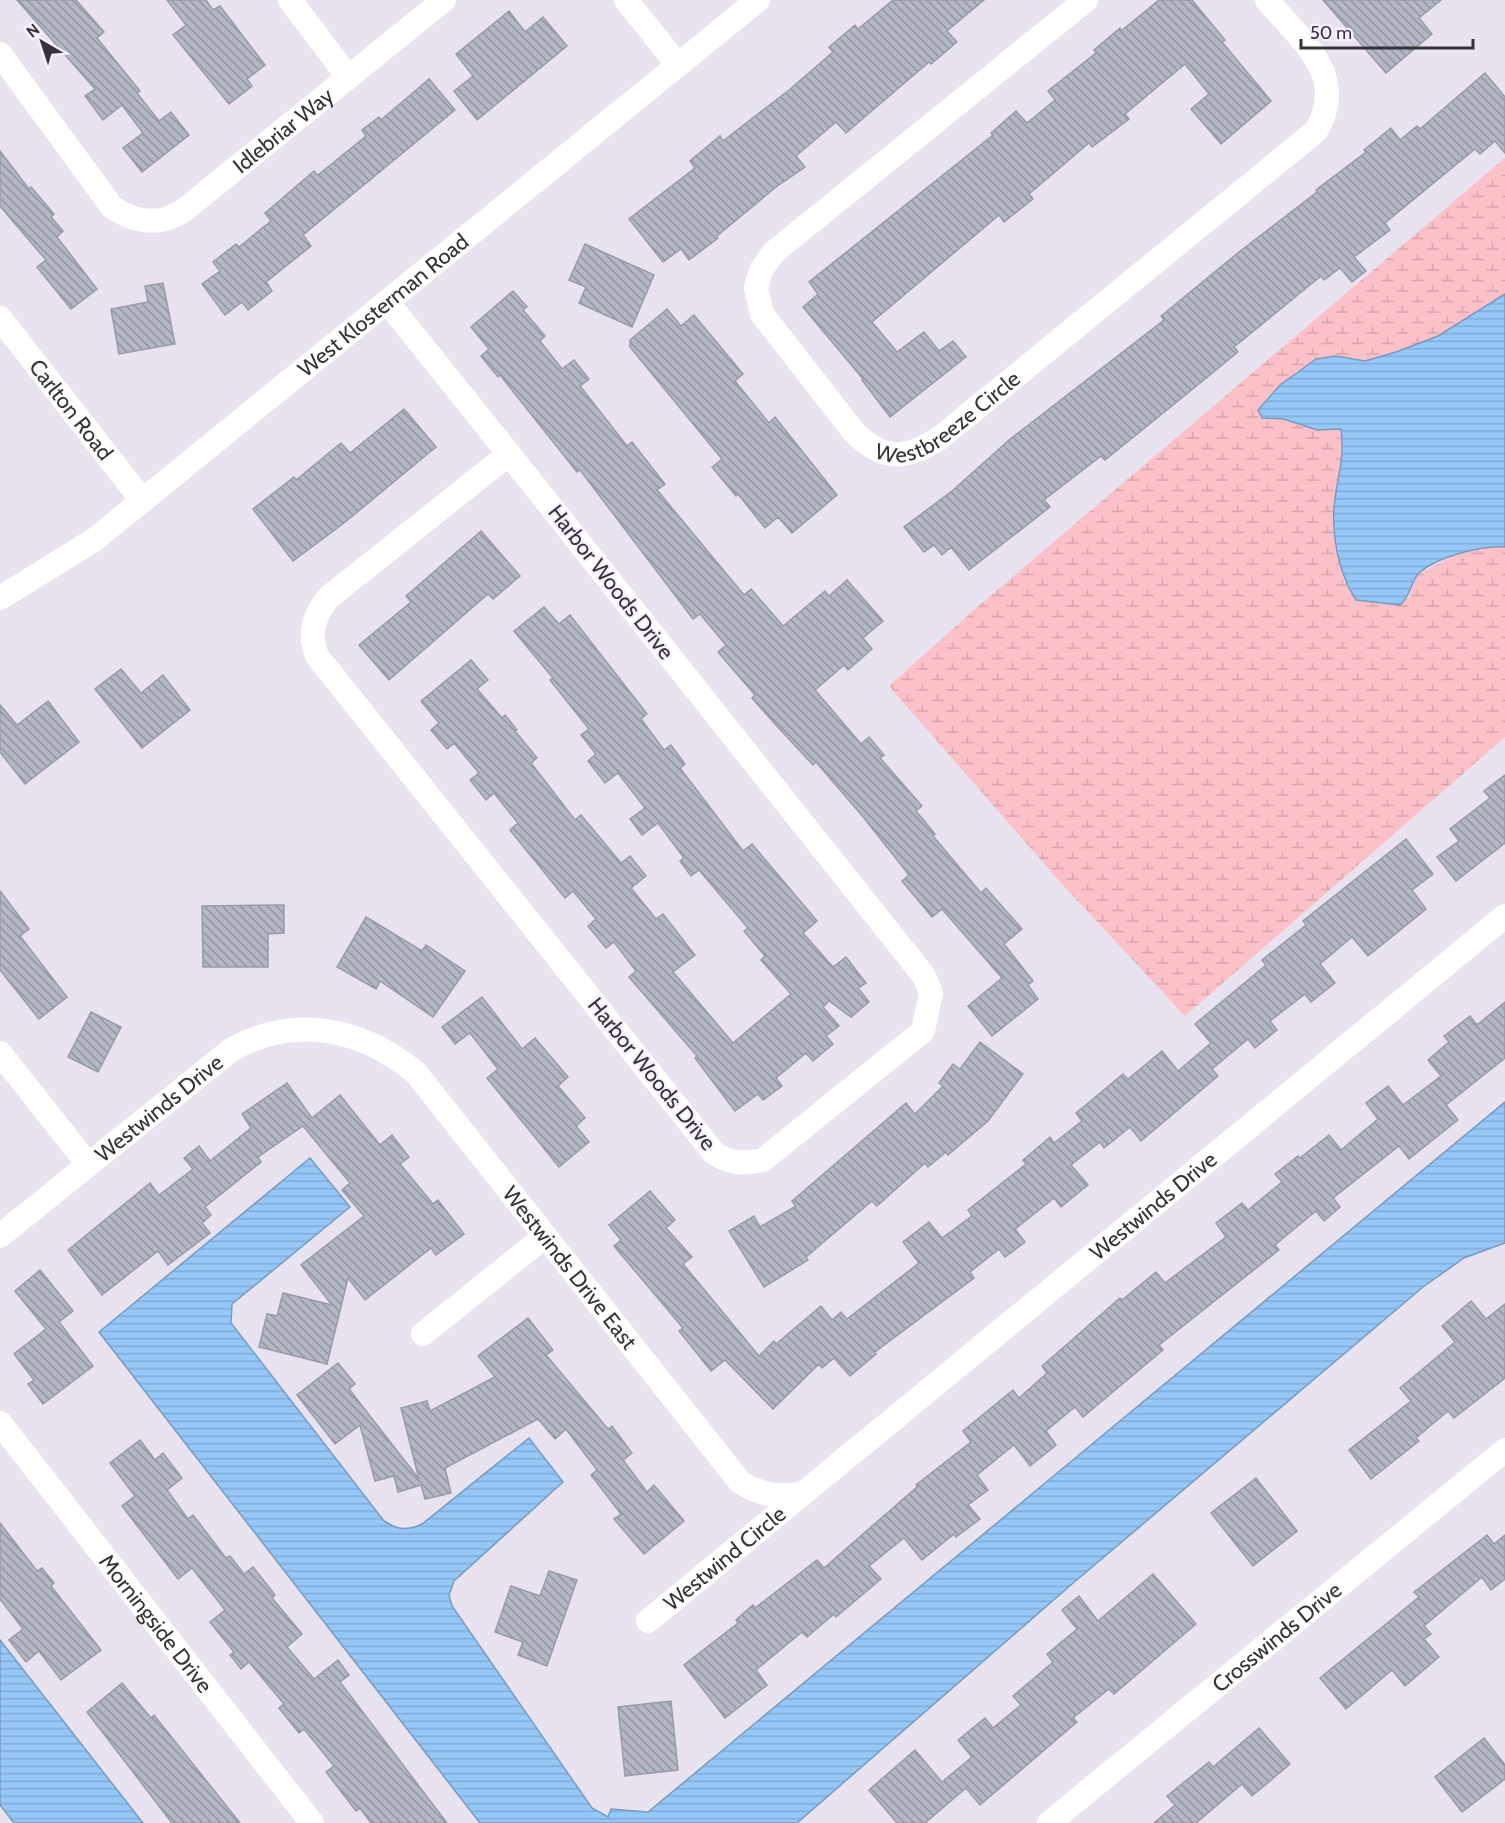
<svg xmlns="http://www.w3.org/2000/svg" width="1505" height="1823" font-family="Cabin,sans-serif">
<style>
.wetland{fill:url(#wetland-marsh)}
.water{fill:url(#water-rules);stroke:#789bbe;stroke-width:1.5}
.building{fill:url(#building-back-hatch);stroke:#999ba8;stroke-width:1.5}
.lines{fill:none;stroke-linecap:round;stroke-linejoin:round}
.minor{stroke:#fff;stroke-width:24}
.labels{text-anchor:middle;dominant-baseline:central;stroke-width:4.5;stroke-linejoin:round;paint-order:stroke}
.street-label{font-size:22px;fill:#363338;stroke:#f6effd}
</style>
<defs>
<pattern id="wetland-marsh" width="20" height="14" patternUnits="userSpaceOnUse" patternTransform="scale(1.5)"><rect width="20" height="14" fill="#fbc0c8"/><path d="M1 5h8M5 5V1M11 12h8M15 12V8" fill="none" stroke="#d8a5ad"/></pattern>
<pattern id="water-rules" width="6" height="5" patternUnits="userSpaceOnUse" patternTransform="scale(1.5)"><rect width="6" height="5" fill="#95c7f8"/><path d="M0 2.5h6" fill="none" stroke="#81abd5"/></pattern>
<pattern id="building-back-hatch" width="6" height="6" patternUnits="userSpaceOnUse" patternTransform="scale(1.5)"><rect width="6" height="6" fill="#b4b7c4"/><path d="M-1 5l2 2M0 0l6 6M5-1l2 2" fill="none" stroke="#9395a0"/></pattern>
</defs>
<rect width="100%" height="100%" fill="#e9e2ef"/>
<polygon class="wetland" points="1505,158 1505,294 1438,336 1396,352 1365,361 1354,358 1298,370 1269,396 1263,418 1284,419 1317,430 1341,428 1344,452 1334,505 1333,530 1344,582 1408,598 1418,574 1449,558 1487,545 1505,547 1505,737 1185,1016 1061,883 889,686 975,609"/>
<g class="water">
<path d="M1505,294V547C1482,545 1437,557 1419,573C1411,581 1411,596 1400,605L1356,600C1339,574 1332,538 1334,507C1337,476 1345,461 1341,429L1317,430L1284,419L1262,418L1258,410L1280,385L1316,359L1336,356L1365,361L1396,352L1438,336Z"/>
<path d="M1505,1102V1243L1464,1258L1423,1287L1072,1584L797,1823H480L99,1332L310,1158L350,1207L232,1304L231,1323L384,1521C398,1530 407,1531 422,1524L529,1438L563,1482L454,1581L449,1595L452,1606L592,1808L608,1817L611,1809L648,1812Z"/>
<polygon points="0,1640 143,1823 14,1823 0,1805"/>
</g>
<g class="building">
<polygon points="17,0 76,0 104,32 97,38 140,91 137,93 159,121 171,112 189,135 142,172 123,148 143,133 122,105 103,120 85,96 95,89"/>
<polygon points="167,0 206,0 213,10 220,6 265,65 247,79 252,86 229,104 173,35 186,25"/>
<polygon points="893,0 984,0 947,31 957,42 931,64 929,62 846,133 836,122 796,156 805,167 776,187 717,236 718,238 689,260 681,249 663,262 629,219 695,168 690,161 720,136 723,141 789,90 833,52 829,47 855,25 858,29"/>
<polygon points="1159,0 1192,0 1225,40 1222,42 1271,101 1221,144 1191,109 1209,94 1185,64 1125,114 1129,119 1092,147 1089,143 1029,194 1033,199 1004,222 999,215 872,322 897,352 924,332 939,351 953,341 966,357 890,417 862,380 863,379 803,307 818,294 809,282 993,135 991,133 1016,111 1027,123 1055,100 1048,91 1096,53 1094,50 1120,28 1121,31"/>
<polygon points="1323,0 1441,0 1419,18 1432,34 1386,73"/>
<polygon points="509,11 525,32 543,17 567,46 477,120 454,91 473,76 456,54"/>
<polygon points="1485,73 1505,97 1505,153 1495,141 1480,154 1475,149 1385,223 1390,230 1354,257 1366,271 1352,282 1340,268 1324,280 1321,276 1234,347 1238,352 1194,388 1105,460 1101,456 1044,500 1050,507 969,570 951,547 942,555 934,545 924,552 904,527 952,491 1009,440 1164,320 1161,316 1239,252 1317,192 1316,190 1366,152 1364,150 1391,128 1400,140 1417,126 1420,129"/>
<polygon points="429,79 455,110 303,235 311,246 266,282 272,291 248,310 242,302 225,315 202,284 220,271 213,262 236,244 239,247 271,221 265,213 314,171 318,175 366,136 362,130 379,117 381,120"/>
<polygon points="0,151 29,189 31,187 54,214 51,217 63,231 57,237 97,289 71,309 37,267 46,260 0,206"/>
<polygon points="585,244 654,275 632,327 579,303 586,287 569,280"/>
<polygon points="163,283 175,344 119,354 111,309 148,302 145,286"/>
<polygon points="513,291 527,307 523,310 545,336 540,341 562,369 574,360 589,379 580,386 627,446 632,442 665,484 657,490 744,595 751,589 783,626 825,591 829,596 847,580 883,621 863,638 872,649 848,670 844,665 815,690 861,744 869,737 884,755 880,758 922,806 916,811 935,834 933,836 981,893 986,888 1022,929 1004,944 1033,981 1028,985 1038,999 992,1036 968,1006 1002,978 942,909 932,917 902,881 909,875 864,818 816,762 813,765 775,724 752,698 755,695 718,652 726,645 700,614 693,619 580,470 577,472 500,375 498,377 481,356 489,349 471,327"/>
<polygon points="667,309 681,326 694,315 743,374 735,381 769,423 775,417 837,495 792,533 778,517 765,528 738,494 736,496 712,467 722,459 630,347 630,340"/>
<polygon points="404,409 436,447 344,523 293,561 253,509 294,477 296,480 341,443 350,453"/>
<polygon points="481,531 520,576 493,599 488,594 389,680 359,645 411,602 406,596"/>
<polygon points="544,607 559,624 570,615 647,714 641,719 664,750 671,745 685,764 680,768 743,851 752,844 817,921 803,933 833,967 846,957 866,983 858,988 869,1002 851,1017 829,1001 823,1007 839,1026 826,1036 833,1044 813,1061 806,1053 776,1078 782,1086 763,1100 758,1094 735,1111 695,1058 697,1056 629,977 636,971 614,942 606,948 588,926 596,919 573,891 565,898 510,830 518,823 494,793 486,800 470,780 479,773 454,743 447,749 431,730 439,723 421,701 471,660 488,680 477,689 502,718 505,715 517,730 515,731 537,758 531,763 575,820 581,815 621,863 630,856 646,876 631,888 656,919 663,914 695,955 673,972 733,1043 791,994 761,960 765,956 744,931 748,928 699,870 691,876 680,861 684,858 658,823 642,835 630,819 645,808 618,773 605,783 588,761 596,754 581,735 589,729 550,680 553,678 514,631"/>
<polygon points="121,669 141,693 163,675 190,710 142,748 95,689"/>
<polygon points="48,701 79,742 25,784 0,752 0,705 17,725"/>
<polygon points="1505,775 1505,843 1456,881 1437,857 1459,841 1450,829 1490,798 1484,791"/>
<polygon points="1406,839 1433,874 1412,890 1426,909 1368,956 1352,937 1320,964 1335,983 1311,1002 1305,994 1270,1021 1277,1030 1255,1048 1248,1039 1212,1069 1218,1076 1141,1141 1130,1127 1104,1148 1100,1142 1071,1165 1088,1185 1061,1207 1054,1198 1015,1229 1025,1242 1005,1257 999,1249 970,1272 974,1278 875,1352 876,1354 850,1376 834,1358 822,1368 819,1364 773,1409 725,1360 711,1371 679,1331 683,1328 614,1246 621,1240 609,1225 650,1191 675,1220 666,1228 692,1257 683,1264 759,1356 774,1341 776,1344 821,1306 832,1320 841,1312 847,1319 919,1263 903,1242 929,1222 942,1238 972,1216 968,1210 1026,1164 1023,1160 1050,1137 1054,1143 1082,1121 1076,1113 1123,1074 1128,1079 1162,1051 1178,1071 1211,1043 1195,1024 1266,965 1262,960 1306,925 1303,921"/>
<polygon points="0,891 29,929 20,936 67,997 39,1019 0,970"/>
<polygon points="284,905 284,933 268,934 268,967 203,967 202,906"/>
<polygon points="366,917 422,951 426,945 465,971 433,1017 380,981 376,989 337,967"/>
<polygon points="482,997 522,1049 535,1038 568,1077 558,1086 585,1118 576,1126 589,1142 559,1167 487,1078 498,1069 470,1033 455,1044 442,1027"/>
<polygon points="1505,1002 1505,1058 1446,1105 1458,1120 1409,1159 1399,1146 1333,1198 1340,1207 1324,1221 1316,1211 1275,1245 1279,1250 1159,1345 1163,1350 1083,1417 1075,1407 1046,1431 1056,1445 1030,1466 1014,1445 977,1475 988,1490 968,1505 980,1519 956,1537 954,1534 922,1560 904,1538 869,1566 881,1579 836,1617 834,1614 807,1637 802,1632 756,1670 767,1685 725,1718 684,1665 738,1623 736,1620 753,1605 755,1608 817,1560 824,1568 917,1487 916,1485 971,1442 963,1431 1013,1390 1019,1398 1047,1373 1042,1366 1120,1298 1122,1300 1156,1272 1165,1283 1226,1237 1216,1223 1242,1203 1248,1210 1282,1182 1275,1174 1298,1156 1300,1158 1329,1135 1341,1150 1378,1119 1366,1103 1388,1086 1403,1105 1441,1076 1428,1060 1449,1042 1444,1036 1470,1016 1477,1025"/>
<polygon points="91,1012 121,1027 98,1072 68,1057"/>
<polygon points="980,1042 1023,1074 988,1121 948,1155 946,1152 928,1167 925,1163 877,1206 872,1201 806,1257 808,1260 764,1287 729,1231 754,1216 760,1227 796,1206 792,1201 906,1103 915,1114 943,1086 939,1083 953,1064 960,1069"/>
<polygon points="287,1083 312,1118 340,1095 380,1145 392,1135 409,1157 400,1164 433,1204 438,1200 464,1234 436,1255 431,1248 365,1300 348,1278 327,1364 259,1347 267,1314 277,1316 283,1293 332,1305 301,1265 364,1216 342,1190 350,1183 303,1126 258,1157 261,1162 205,1207 211,1215 202,1223 210,1233 168,1265 158,1251 102,1295 68,1250 150,1183 159,1195 193,1169 184,1158 199,1146 210,1161 251,1128 242,1114"/>
<polygon points="40,1270 73,1311 59,1322 93,1366 43,1404 28,1384 34,1380 14,1354 46,1329 15,1291"/>
<polygon points="1471,1301 1486,1319 1505,1304 1505,1378 1454,1418 1448,1411 1416,1438 1419,1441 1371,1479 1349,1450 1411,1401 1400,1388 1455,1342 1442,1326"/>
<polygon points="528,1318 553,1350 546,1355 608,1429 612,1426 632,1453 623,1460 647,1492 654,1485 684,1521 644,1554 614,1519 621,1514 591,1475 597,1470 566,1429 555,1439 538,1419 445,1468 451,1493 425,1499 421,1485 398,1492 394,1476 375,1481 360,1425 335,1444 297,1395 338,1363 355,1384 349,1389 419,1479 401,1408 427,1401 430,1411 495,1377 478,1356"/>
<polygon points="140,1440 155,1460 163,1453 182,1478 167,1490 188,1519 193,1515 226,1558 230,1556 244,1574 253,1567 275,1595 272,1598 302,1634 287,1647 314,1679 338,1660 349,1675 340,1682 447,1823 371,1823 360,1808 356,1811 326,1772 334,1766 304,1729 299,1733 279,1708 284,1704 249,1662 241,1669 230,1655 234,1652 210,1622 225,1610 192,1568 178,1579 122,1506 135,1496 110,1463"/>
<polygon points="1256,1478 1297,1531 1253,1566 1211,1513"/>
<polygon points="0,1523 37,1571 42,1568 54,1583 51,1586 101,1650 61,1680 39,1651 26,1662 9,1640 23,1629 0,1599"/>
<polygon points="1487,1535 1494,1544 1505,1535 1505,1579 1491,1590 1482,1577 1424,1626 1431,1634 1424,1639 1439,1657 1405,1686 1392,1670 1346,1709 1320,1678 1419,1597 1414,1592"/>
<polygon points="549,1571 577,1580 547,1666 518,1655 523,1642 495,1632 511,1586 540,1596"/>
<polygon points="1153,1574 1196,1624 1114,1694 1109,1689 1073,1718 1077,1722 980,1805 966,1788 925,1823 897,1823 869,1790 915,1750 942,1782 972,1757 958,1740 985,1718 993,1728 1021,1705 1013,1696 1053,1662 1047,1654 1077,1629 1062,1610 1079,1596 1098,1621"/>
<polygon points="122,1683 151,1718 154,1715 240,1823 172,1823 87,1712"/>
<polygon points="671,1701 678,1770 625,1776 618,1707"/>
<polygon points="1259,1728 1290,1764 1252,1796 1242,1784 1196,1823 1154,1823 1175,1805 1167,1796 1209,1762 1213,1767"/>
<polygon points="1484,1738 1505,1765 1505,1779 1462,1812 1435,1777"/>
</g>
<g class="lines">
<g class="minor">
<polyline points="290,0 348,77"/>
<polyline points="626,0 678,65"/>
<path id="s1" d="M1086,0L774,252L761,270L756,288L762,314L854,432C884,462 907,460 941,437L1316,131C1349,75 1301,41 1267,0"/>
<path id="s2" d="M0,54L112,207C135,223 160,226 183,211L444,0"/>
<polyline points="388,303 509,454"/>
<path id="s3" d="M0,318L142,500"/>
<path d="M509,454L924,976L931,993L923,1031L763,1160C744,1164 731,1164 714,1153L317,656C308,633 314,615 329,597Z"/>
<path id="s4" d="M0,598L94,540L758,0"/>
<polyline points="0,1053 87,1163"/>
<path id="s5" d="M0,1236L231,1050C294,1014 362,1028 416,1073L740,1482C760,1495 778,1497 801,1494"/>
<polyline points="423,1334 544,1237"/>
<path id="s6" d="M0,1423L312,1823"/>
<path id="s7" d="M648,1621L1505,916"/>
<path id="s8" d="M1049,1823L1505,1450"/>
</g>
</g>
<g class="labels">
<g class="street-label">
<text stroke="none"><textPath href="#s2" startOffset="394">Idlebriar Way</textPath></text>
<text stroke="none"><textPath href="#s4" startOffset="483">West Klosterman Road</textPath></text>
<text stroke="none"><textPath href="#s1" startOffset="730">Westbreeze Circle</textPath></text>
<text stroke="none"><textPath href="#s3" startOffset="116">Carlton Road</textPath></text>
<text transform="translate(611 582) rotate(52)">Harbor Woods Drive</text>
<text transform="translate(652 1074) rotate(51)">Harbor Woods Drive</text>
<text stroke="none"><textPath href="#s5" startOffset="204">Westwinds Drive</textPath></text>
<text stroke="none"><textPath href="#s7" startOffset="654">Westwinds Drive</textPath></text>
<text stroke="none"><textPath href="#s5" startOffset="744">Westwinds Drive East</textPath></text>
<text stroke="none"><textPath href="#s7" startOffset="99">Westwind Circle</textPath></text>
<text stroke="none"><textPath href="#s6" startOffset="254">Morningside Drive</textPath></text>
<text stroke="none"><textPath href="#s8" startOffset="294">Crosswinds Drive</textPath></text>
</g>
</g>
<g transform="translate(42 42) rotate(321)" stroke="#f6effd" stroke-width="4.5" paint-order="stroke">
<path d="M0-4.5L10 22L0 15L-10 22Z" fill="#363338"/>
<text y="-9" font-size="16" font-weight="bold" text-anchor="middle" fill="#363338">N</text>
</g>
<path d="M1301 39v9h172v-9" fill="none" stroke="#363338" stroke-width="3"/>
<text x="1310" y="39" font-size="18" fill="#363338" stroke="#f6effd" stroke-width="4.5" paint-order="stroke">50 m</text>
</svg>
